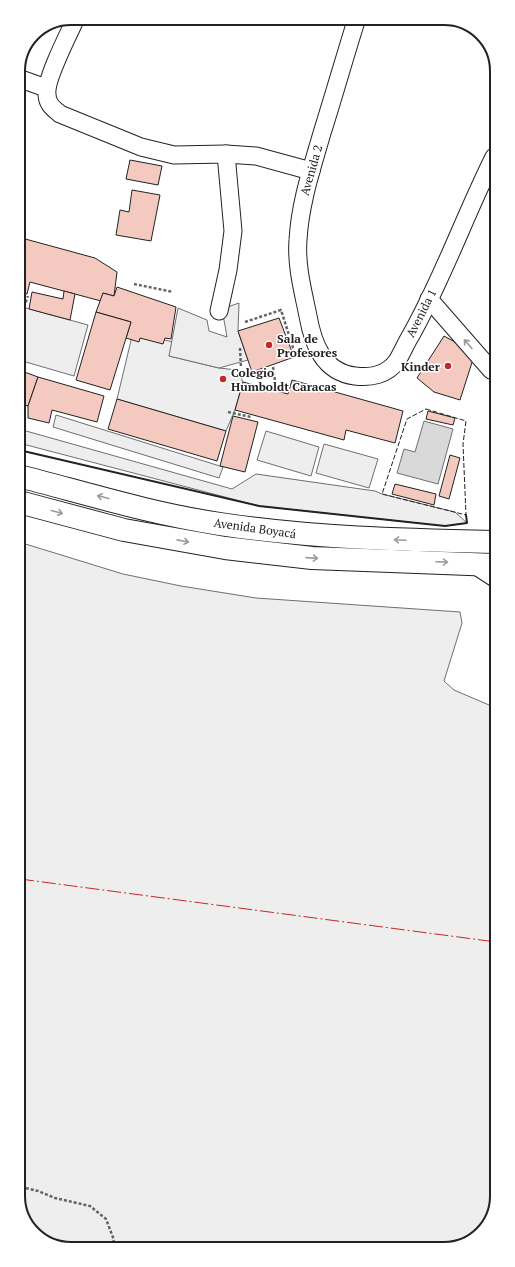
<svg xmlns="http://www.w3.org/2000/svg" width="515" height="1267" font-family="'PT Serif',serif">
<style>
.green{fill:#eee;stroke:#6f6f6f}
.parking{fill:#ededed;stroke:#6f6f6f}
.water{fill:#d9d9d9;stroke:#6f6f6f}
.building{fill:#f3c9c0;stroke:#222}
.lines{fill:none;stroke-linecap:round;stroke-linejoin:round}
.minor-casing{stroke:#222;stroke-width:19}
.highway-casing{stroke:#222;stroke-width:24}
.path{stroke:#646464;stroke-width:2.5;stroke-dasharray:3 2;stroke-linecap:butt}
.minor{stroke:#fff;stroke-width:17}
.highway{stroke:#fff;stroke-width:22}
.fence{stroke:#222;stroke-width:1;stroke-dasharray:5 2;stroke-linecap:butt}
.wall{stroke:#222;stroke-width:2}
.power{stroke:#c62828;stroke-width:1;stroke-dasharray:14 3 2 3;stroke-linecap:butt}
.oneway{stroke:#9c9c9c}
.poi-dot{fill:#c62828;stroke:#fff;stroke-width:1.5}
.labels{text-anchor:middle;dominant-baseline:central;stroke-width:3;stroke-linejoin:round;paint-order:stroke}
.street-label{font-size:12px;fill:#222;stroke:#fff}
.poi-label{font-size:12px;font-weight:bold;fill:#222;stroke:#fff;text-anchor:start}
.rim{fill:none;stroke:#222;stroke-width:2}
</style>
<rect width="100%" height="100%" fill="#fff"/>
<g class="green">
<polygon points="19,306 88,325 74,376 19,360"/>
<polygon points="133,332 173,342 169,356 219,368 237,370 243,382 235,410 226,431 117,399"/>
<polygon points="56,415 223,467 219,478 53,427"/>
<polygon points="19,429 232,489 256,474 375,491 382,494 455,512 467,523 445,526 259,506 19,443"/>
<polygon points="266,431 319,447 311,476 257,460"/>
<polygon points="324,444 378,459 369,488 316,473"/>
<polygon points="19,542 123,574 181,586 256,598 460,612 462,623 444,681 454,690 496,708 497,1196 486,1228 460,1246 68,1249 39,1238 21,1212"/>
</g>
<polygon class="parking" points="239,303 238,331 248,360 219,368 169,356 178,308 207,320 209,331 227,337 222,309"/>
<polygon class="water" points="424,421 453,429 438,484 397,473 404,449 415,452"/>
<g class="building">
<polygon points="130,160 162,166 158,185 126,179"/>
<polygon points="132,190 160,195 151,241 116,235 120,210 129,212"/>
<polygon points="18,237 95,258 117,272 114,296 103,293 101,301 30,282 27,294 19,292"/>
<polygon points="117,287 176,307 171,339 165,338 163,344 140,338 139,342 126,338 131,322 96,312 103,293 114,296"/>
<polygon points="64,291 75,294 70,320 29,309 32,292 63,299"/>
<polygon points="96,312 131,322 110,390 76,380"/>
<polygon points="279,318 294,357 252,372 238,331"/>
<polygon points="444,336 475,353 460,400 434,392 417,378"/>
<polygon points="19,370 38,377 28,406 19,403"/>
<polygon points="38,377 104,396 97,422 52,410 49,423 28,418 28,406"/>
<polygon points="292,380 403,411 395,443 346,430 344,440 235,410 243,382 288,394"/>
<polygon points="117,399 226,431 217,461 108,429"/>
<polygon points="428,411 455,418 453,425 426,419"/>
<polygon points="233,416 258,422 245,472 220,466"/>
<polygon points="450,455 460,458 449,499 439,496"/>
<polygon points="395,484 436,494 434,505 392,494"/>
</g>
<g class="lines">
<defs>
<g id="minor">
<path d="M76,18C69,33 45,80 47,94C47,104 53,108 60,114L141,147L174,155L226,154L256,156L311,171"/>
<path d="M357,18C345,56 334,95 322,133C312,168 300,203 298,240C296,266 303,291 308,316C313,344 323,372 355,376C370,378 387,375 397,361C402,353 406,343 411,335C443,278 465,215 494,157"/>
<polyline points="18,78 46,88"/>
<polyline points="429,299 491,370 495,366"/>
<polyline points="219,311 228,270 233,231 226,154"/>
<polyline points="473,564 496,579"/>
</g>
<g id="highway">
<path d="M19,476C85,493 152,514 220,524C311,538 403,540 495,542"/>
<polyline points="19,502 124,530 225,548 312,558 495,565"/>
</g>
</defs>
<use href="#minor" class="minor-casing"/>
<use href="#highway" class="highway-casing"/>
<g class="path">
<polyline points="134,284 173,292"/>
<polyline points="24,307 28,296"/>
<polyline points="245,322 281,310 296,357"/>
<polyline points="240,348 241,368"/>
<polyline points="273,367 275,381"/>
<polyline points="228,412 251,417"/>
<polyline points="21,1187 38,1191 55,1198 90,1206 106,1219 114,1240 111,1249"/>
</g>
<use href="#minor" class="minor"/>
<use href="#highway" class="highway"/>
<polygon class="fence" points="426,409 466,421 463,444 466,515 382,494 407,419"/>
<polyline class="wall" points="19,450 259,506 445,526 467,523 466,515"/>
<polyline class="power" points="20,879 496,942"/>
</g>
<defs><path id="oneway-shaft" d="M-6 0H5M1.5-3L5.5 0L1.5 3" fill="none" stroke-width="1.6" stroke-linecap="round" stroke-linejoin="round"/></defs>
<g class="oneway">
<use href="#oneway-shaft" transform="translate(468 344) rotate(-131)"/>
<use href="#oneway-shaft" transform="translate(103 497) rotate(-166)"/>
<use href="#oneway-shaft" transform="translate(57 512) rotate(15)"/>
<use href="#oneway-shaft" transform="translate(400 540) rotate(-177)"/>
<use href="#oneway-shaft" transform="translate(183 541) rotate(11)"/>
<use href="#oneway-shaft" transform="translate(312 558) rotate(4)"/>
<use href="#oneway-shaft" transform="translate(442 562) rotate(2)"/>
</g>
<g class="poi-dot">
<circle cx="269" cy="345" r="4"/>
<circle cx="448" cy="366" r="4"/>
<circle cx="223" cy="379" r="4"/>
</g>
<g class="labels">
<g class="street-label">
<text transform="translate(311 170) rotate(-74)">Avenida 2</text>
<text transform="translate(421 313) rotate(-63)">Avenida 1</text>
<text transform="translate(255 528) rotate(8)">Avenida Boyacá</text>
</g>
<g class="poi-label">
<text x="277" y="338">Sala de<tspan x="277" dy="14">Profesores</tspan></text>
<text x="440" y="366" text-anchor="end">Kinder</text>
<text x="231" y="372">Colegio<tspan x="231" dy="14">Humboldt Caracas</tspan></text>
</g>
</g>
<path d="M0 0H515V1267H0ZM71 25H444A46 46 0 0 1 490 71V1196A46 46 0 0 1 444 1242H71A46 46 0 0 1 25 1196V71A46 46 0 0 1 71 25Z" fill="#fff" fill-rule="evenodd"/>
<path class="rim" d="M71 25H444A46 46 0 0 1 490 71V1196A46 46 0 0 1 444 1242H71A46 46 0 0 1 25 1196V71A46 46 0 0 1 71 25Z"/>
</svg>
